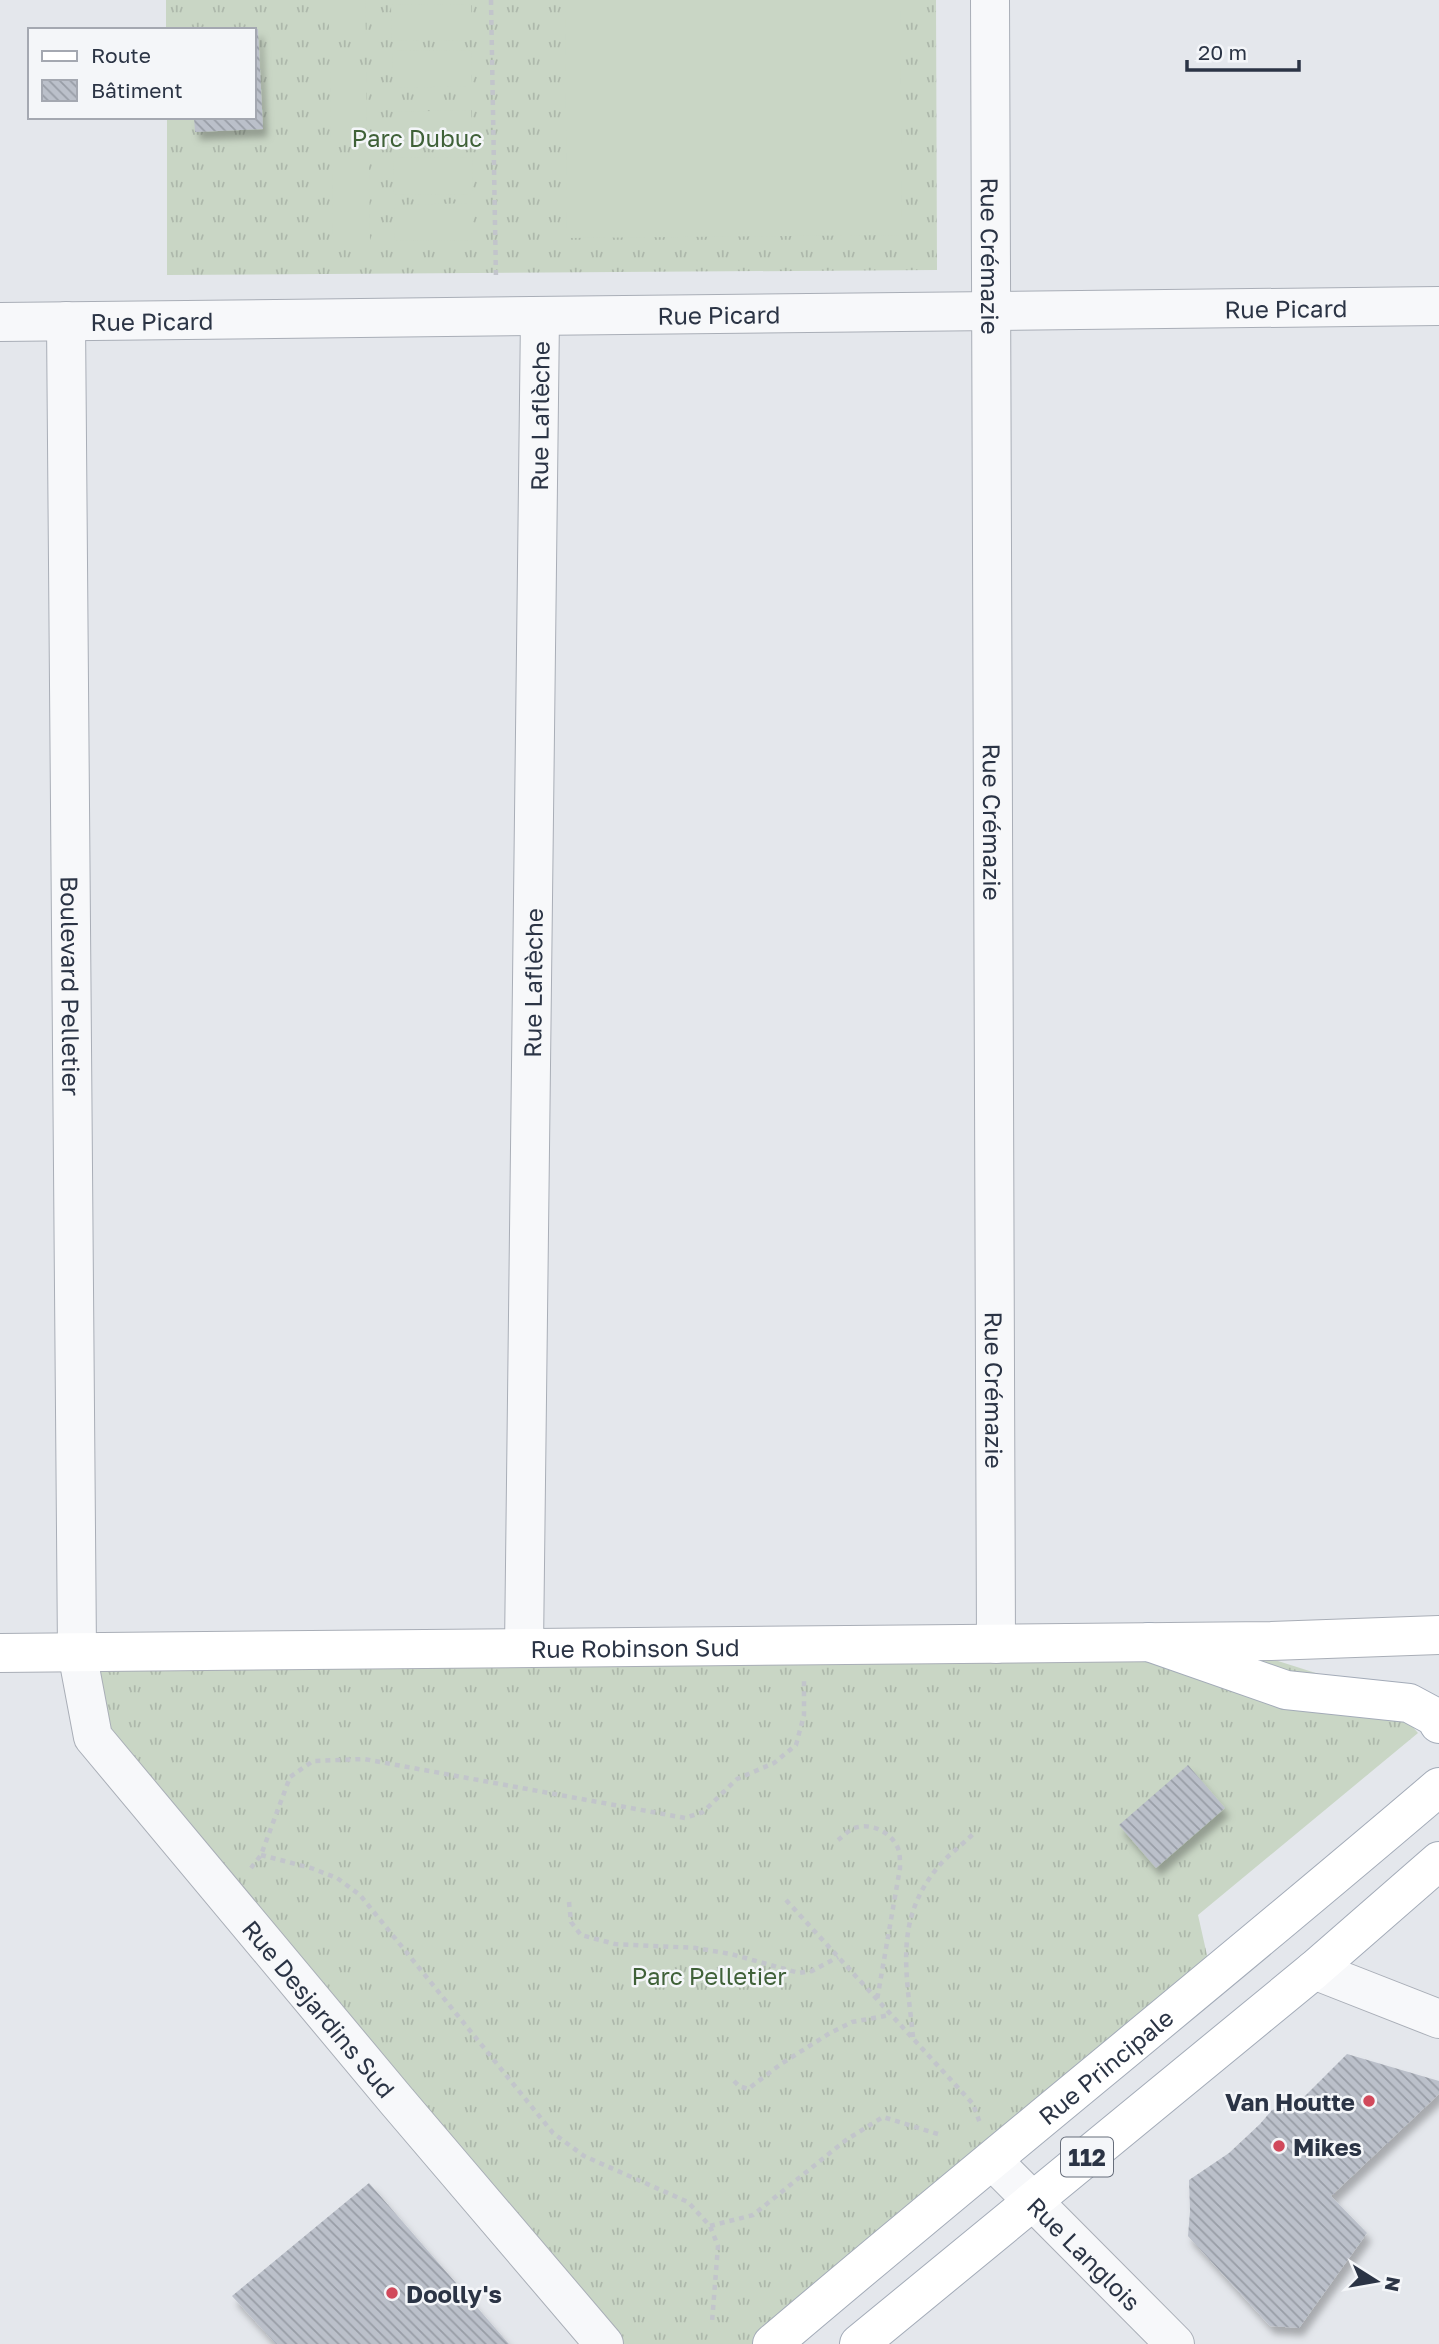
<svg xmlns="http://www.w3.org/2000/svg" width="1439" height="2344" font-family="'Golos Text',sans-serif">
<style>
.grass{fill:url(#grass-tufts)}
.pitch{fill:#c9d6c5}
.building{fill:url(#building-back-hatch);filter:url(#shadow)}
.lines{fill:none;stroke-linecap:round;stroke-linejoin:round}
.street-casing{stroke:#a9aeb7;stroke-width:40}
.secondary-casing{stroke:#a9aeb7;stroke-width:40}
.primary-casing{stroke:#a3abb8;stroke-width:40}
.path{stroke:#c2c5cb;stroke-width:4.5;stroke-dasharray:5 5;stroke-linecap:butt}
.street{stroke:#f7f8fa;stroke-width:38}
.secondary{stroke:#fff;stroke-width:38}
.primary{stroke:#fff;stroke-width:38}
.poi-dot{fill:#d1495b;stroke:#f4f6f9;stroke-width:2.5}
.labels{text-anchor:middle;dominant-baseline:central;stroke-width:5;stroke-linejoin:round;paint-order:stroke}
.shield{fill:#f4f6f9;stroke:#676e7b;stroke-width:2}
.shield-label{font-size:23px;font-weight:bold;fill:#2b3445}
.park-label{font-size:24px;fill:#3f6138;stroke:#f4f6f9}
.street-label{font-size:24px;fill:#2b3445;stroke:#f4f6f9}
.poi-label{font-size:24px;font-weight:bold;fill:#2b3445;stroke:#f4f6f9;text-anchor:start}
</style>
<defs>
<pattern id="grass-tufts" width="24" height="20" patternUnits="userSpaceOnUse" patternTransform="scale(1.75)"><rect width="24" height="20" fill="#c9d6c5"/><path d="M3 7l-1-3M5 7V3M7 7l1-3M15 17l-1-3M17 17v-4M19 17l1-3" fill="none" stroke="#adb8ab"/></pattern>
<pattern id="building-back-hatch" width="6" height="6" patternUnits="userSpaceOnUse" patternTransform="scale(1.75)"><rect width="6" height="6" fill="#bbc0ca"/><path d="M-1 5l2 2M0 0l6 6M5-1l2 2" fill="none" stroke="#989da6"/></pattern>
<filter id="shadow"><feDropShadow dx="4.5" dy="8" stdDeviation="3.5" flood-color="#0004"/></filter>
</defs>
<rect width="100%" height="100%" fill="#e4e7ec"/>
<g class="grass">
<polygon points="166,0 936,0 937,270 167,275 167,117 254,117 254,30 166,30"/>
<polygon points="77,1652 1278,1661 1385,1695 1418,1733 1198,1915 1209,1964 770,2344 604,2344 93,1737"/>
</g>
<g class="pitch">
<polygon points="329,0 365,0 366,37 329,37"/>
<polygon points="565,0 900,0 902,235 567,238"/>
<polygon points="471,4 471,40 392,41 391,5"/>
<polygon points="471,50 472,86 393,88 392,51"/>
<polygon points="330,65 366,65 367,144 331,144"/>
<polygon points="471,110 472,147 393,148 393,112"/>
<polygon points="472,157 473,194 394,195 393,158"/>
<polygon points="332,162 369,162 370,241 333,241"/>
<polygon points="473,203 473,240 395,241 394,205"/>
</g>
<g class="building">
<polygon points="254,29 258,29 263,129 195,132 194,117 254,117"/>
<polygon points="1188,1765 1225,1808 1156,1868 1119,1825"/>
<polygon points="1347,2054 1439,2081 1439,2094 1331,2196 1367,2233 1299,2328 1270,2326 1188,2236 1190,2211 1189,2180 1229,2153 1260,2124 1272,2110 1289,2106 1306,2095"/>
<polygon points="369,2183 509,2344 276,2344 232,2296"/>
</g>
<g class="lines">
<defs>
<g id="street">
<path id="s1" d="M990,0L996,1644"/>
<path id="s2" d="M66,321L77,1652L93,1737L396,2100L604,2344"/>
<path id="s3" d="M0,322L1439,306"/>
<path id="s4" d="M524,1648L540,316"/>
<polyline points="1314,1970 1439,2019"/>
<path id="s5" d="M993,2161L1175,2344"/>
</g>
<g id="secondary">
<path id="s6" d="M0,1653L1271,1641L1439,1635"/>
</g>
<g id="primary">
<polyline points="1149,1642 1286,1690 1409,1703 1435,1717 1439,1724"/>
<path id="s7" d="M772,2344C993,2156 1219,1975 1439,1787"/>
<polyline points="859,2344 1314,1970 1439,1861"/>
</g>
</defs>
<use href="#street" class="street-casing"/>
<use href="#secondary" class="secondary-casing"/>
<use href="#primary" class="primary-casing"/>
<g class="path">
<polyline points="491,0 496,279"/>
<path d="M838,1840C842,1837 847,1832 852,1829C870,1821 893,1832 899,1851C900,1856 900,1863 900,1868L877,2000"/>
<polyline points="261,1855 311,1868 337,1878 360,1895 553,2133 584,2156 688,2202 710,2226 718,2246 712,2322"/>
<polyline points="251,1868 261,1855 290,1777 313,1761 364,1759 685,1818 703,1812 737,1779 774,1763 796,1745 804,1715 804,1681"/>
<polyline points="786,1900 973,2104 980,2123"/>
<polyline points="569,1902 571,1922 581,1935 615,1944 696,1948 731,1954 799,1973 812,1971 838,1957"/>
<path d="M913,2037C907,1974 893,1921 938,1867C948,1855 962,1845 973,1834"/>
<polyline points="734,2081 739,2086 748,2089 781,2064 830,2033 852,2022 890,2015"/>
<polyline points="710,2226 753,2215 846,2140 883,2117 938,2134"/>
</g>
<use href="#street" class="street"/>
<use href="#secondary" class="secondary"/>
<use href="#primary" class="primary"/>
</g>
<g class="poi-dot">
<circle cx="1369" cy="2101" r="7"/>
<circle cx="1279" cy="2146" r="7"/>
<circle cx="392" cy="2293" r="7"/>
</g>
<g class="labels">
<rect class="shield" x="1061" y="2137.5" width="52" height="39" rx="5"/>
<g class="shield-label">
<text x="1087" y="2157">112</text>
</g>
<g class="park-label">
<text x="417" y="137">Parc Dubuc</text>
<text x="709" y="1975">Parc Pelletier</text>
</g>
<g class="street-label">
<text stroke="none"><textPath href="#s1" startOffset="256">Rue Crémazie</textPath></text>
<text stroke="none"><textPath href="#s3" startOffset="1286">Rue Picard</textPath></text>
<text stroke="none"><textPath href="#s3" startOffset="719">Rue Picard</textPath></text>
<text stroke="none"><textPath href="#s3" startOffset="152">Rue Picard</textPath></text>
<text stroke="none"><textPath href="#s4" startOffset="1232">Rue Laflèche</textPath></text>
<text stroke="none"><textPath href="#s1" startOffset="822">Rue Crémazie</textPath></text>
<text stroke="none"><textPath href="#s4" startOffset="665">Rue Laflèche</textPath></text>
<text stroke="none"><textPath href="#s2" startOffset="665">Boulevard Pelletier</textPath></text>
<text stroke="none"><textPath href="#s1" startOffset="1390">Rue Crémazie</textPath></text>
<text stroke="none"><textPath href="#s6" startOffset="635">Rue Robinson Sud</textPath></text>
<text stroke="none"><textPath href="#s2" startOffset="1771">Rue Desjardins Sud</textPath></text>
<text stroke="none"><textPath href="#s7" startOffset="434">Rue Principale</textPath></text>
<text stroke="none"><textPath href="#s5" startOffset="130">Rue Langlois</textPath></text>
</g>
<g class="poi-label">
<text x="1355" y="2101" text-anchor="end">Van Houtte</text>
<text x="1293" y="2146">Mikes</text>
<text x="406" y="2293">Doolly's</text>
</g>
</g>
<rect x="28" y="28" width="228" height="91" fill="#f4f6f9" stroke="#a4a8b1" stroke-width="2"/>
<rect x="42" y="51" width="35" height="10" fill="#ffffff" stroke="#a4a8b1" stroke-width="2"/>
<text x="91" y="63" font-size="21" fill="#2b3445">Route</text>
<rect x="42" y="80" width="35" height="21" fill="url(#building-back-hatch)" stroke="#a4a8b1" stroke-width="2"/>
<text x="91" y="98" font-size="21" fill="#2b3445">Bâtiment</text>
<g transform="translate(1376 2281) rotate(101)" stroke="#f4f6f9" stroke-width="5" paint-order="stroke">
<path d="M0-5L12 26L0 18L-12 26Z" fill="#2b3445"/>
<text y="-10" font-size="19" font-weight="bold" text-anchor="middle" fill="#2b3445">N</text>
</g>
<path d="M1187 60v10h112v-10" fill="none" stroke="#2b3445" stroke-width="3.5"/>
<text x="1198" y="60" font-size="21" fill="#2b3445" stroke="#f4f6f9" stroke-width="5" paint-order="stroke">20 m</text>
</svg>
